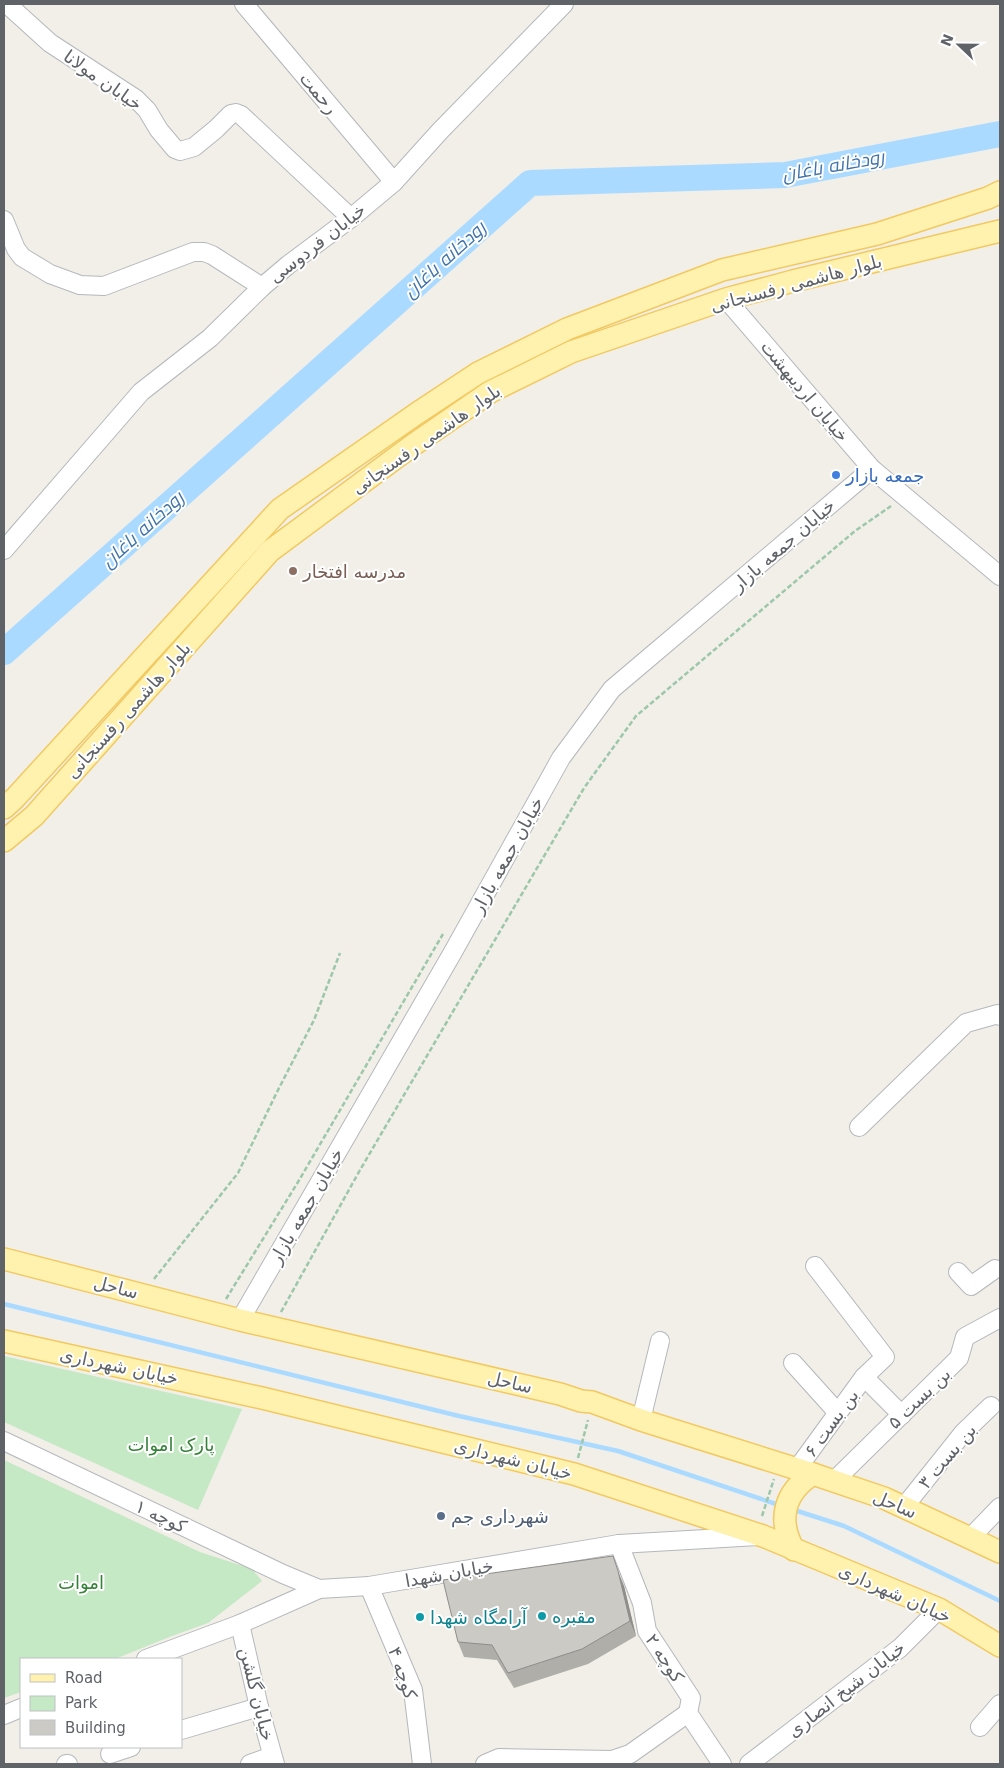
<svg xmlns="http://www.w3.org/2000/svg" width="1004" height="1768" font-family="'DejaVu Sans',Cairo,sans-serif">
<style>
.green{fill:#c5e8c5}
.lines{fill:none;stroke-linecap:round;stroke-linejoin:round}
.stream{stroke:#aadaff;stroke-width:4.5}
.river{stroke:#aadaff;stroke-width:26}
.minor-casing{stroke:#b5b8bc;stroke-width:20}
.major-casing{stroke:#f2c960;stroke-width:24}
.path{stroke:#9cc7a9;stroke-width:2.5;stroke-dasharray:5 2.5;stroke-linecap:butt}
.minor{stroke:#fff;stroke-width:18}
.major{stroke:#fff2af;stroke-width:21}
.wall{fill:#afaea9}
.shaded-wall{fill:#8f8d8a}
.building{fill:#cccac5;stroke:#8f8d8a}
.shop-dot{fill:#3f7fe0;stroke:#fff;stroke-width:2}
.education-dot{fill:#8d6e63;stroke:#fff;stroke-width:2}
.service-dot{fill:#5c6f8a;stroke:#fff;stroke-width:2}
.culture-dot{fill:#0f9aa8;stroke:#fff;stroke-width:2}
.labels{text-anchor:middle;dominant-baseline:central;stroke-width:4;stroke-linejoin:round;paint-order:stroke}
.street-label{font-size:18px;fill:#5f6368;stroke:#fff}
.shop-label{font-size:18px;fill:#366cbe;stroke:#fff;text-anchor:start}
.education-label{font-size:18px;fill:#785e54;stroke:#fff;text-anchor:start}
.park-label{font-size:18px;fill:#348238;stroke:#fff}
.service-label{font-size:18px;fill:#4e5e75;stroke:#fff;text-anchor:start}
.culture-label{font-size:18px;fill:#0d838f;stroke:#fff;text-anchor:start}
.water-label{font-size:19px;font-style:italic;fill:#4174aa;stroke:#fff}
</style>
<rect width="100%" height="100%" fill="#f1efe8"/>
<g class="green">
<polygon points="4,1356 242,1409 198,1510 4,1422"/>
<polygon points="4,1460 200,1552 252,1569 262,1581 208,1623 172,1636 115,1659 21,1659 21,1692 4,1698"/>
</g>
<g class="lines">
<g class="stream">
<polyline points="4,1304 459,1416 618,1451 782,1506"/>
<polyline points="791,1509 844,1526 1000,1601"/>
</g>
<polyline class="river" points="4,652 530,183 785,175 1000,134"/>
<defs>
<g id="minor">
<polyline points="7,4 50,43 136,99 147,110 159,130 175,149 180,151 194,147 216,129 231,114 236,113 241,115 351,218"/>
<polyline points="244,4 394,182"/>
<polyline points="4,220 16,249 22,257 50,274 80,285 104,286 193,252 204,252 212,255 262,287 288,265 351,218 394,182 440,131 564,4"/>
<polyline points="726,299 872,469 1000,576"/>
<polyline points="4,550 141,392 210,338 262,287"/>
<polyline points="859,1127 966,1023 998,1014 1000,1016"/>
<polyline points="815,1266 885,1357 864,1377 902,1415"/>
<polyline points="958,1272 971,1286 995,1269"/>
<polyline points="240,1320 453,952 561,758 612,689 872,469"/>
<polyline points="793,1363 838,1413"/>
<polyline points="641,1420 660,1341"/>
<polyline points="4,1441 283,1574 319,1589"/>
<polyline points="797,1469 864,1377"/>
<polyline points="834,1481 959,1358 965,1337 1000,1318"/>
<polyline points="904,1507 963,1433 991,1406"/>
<polyline points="970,1538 1000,1507"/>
<polyline points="619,1544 642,1603 647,1631 691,1698 688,1713 722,1764"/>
<polyline points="369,1586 413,1690 422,1764"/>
<polyline points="240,1624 259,1707 275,1764"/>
<polyline points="146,1659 240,1624 319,1589 369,1586 619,1544 758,1536"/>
<polyline points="4,1715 21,1708"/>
<polyline points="980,1727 1000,1704"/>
<polyline points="181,1730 259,1707"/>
<polyline points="110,1754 131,1747"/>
<polyline points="66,1764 68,1764"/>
<polyline points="250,1764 272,1756"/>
<polyline points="485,1764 499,1758 612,1760 630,1754 688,1713"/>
<polyline points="749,1764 900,1648 939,1609"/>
</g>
<g id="major">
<polyline points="4,808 15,798 280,509 416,414 478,373 567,329 722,270 877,234 988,198 1000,192"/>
<polyline points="4,841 34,816 270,551 413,445 490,392 571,352 726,299 793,281 1000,231"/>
<polyline points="4,1259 240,1320 560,1394 581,1401 592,1402 641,1420 813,1474 884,1498 1000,1552"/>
<polyline points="4,1341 262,1398 574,1474 763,1536 939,1609 1000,1646"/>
<path d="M794,1550C777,1520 784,1492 813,1474"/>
</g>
</defs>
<use href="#minor" class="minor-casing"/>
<use href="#major" class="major-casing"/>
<g class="path">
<polyline points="154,1279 238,1173 276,1094 314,1020 340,953"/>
<polyline points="226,1299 298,1182 443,934"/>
<polyline points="281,1312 360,1170 584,788 636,716 855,531 891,506"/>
<polyline points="578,1458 588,1420"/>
<polyline points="762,1516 774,1479"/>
</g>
<use href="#minor" class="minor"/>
<use href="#major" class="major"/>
</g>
<polygon class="wall" points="624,1586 636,1636 588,1664 514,1688 497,1660 464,1657 458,1642"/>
<polygon class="shaded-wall" points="618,1571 624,1586 636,1636 630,1621"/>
<polygon class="building" points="613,1556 618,1571 630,1621 582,1649 508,1673 492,1645 458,1642 443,1580"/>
<circle class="shop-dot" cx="836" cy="475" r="5"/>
<circle class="education-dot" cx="293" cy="571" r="5"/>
<circle class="service-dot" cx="441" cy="1516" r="5"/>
<g class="culture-dot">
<circle cx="542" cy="1616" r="5"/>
<circle cx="420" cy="1617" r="5"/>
</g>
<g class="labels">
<g class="street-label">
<text transform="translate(103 80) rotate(35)">خیابان مولانا</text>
<text transform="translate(319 93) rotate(50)">رحمت</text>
<text transform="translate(317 243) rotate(-38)">خیابان فردوسی</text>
<text transform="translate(796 283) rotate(-15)">بلوار هاشمی رفسنجانی</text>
<text transform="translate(805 391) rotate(50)">خیابان اردیبهشت</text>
<text transform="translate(426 439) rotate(-35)">بلوار هاشمی رفسنجانی</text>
<text transform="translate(783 545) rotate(-41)">خیابان جمعه بازار</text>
<text transform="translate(128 710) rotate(-48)">بلوار هاشمی رفسنجانی</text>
<text transform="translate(507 855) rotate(-61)">خیابان جمعه بازار</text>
<text transform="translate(306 1206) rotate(-60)">خیابان جمعه بازار</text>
<text transform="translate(116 1287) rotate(14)">ساحل</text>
<text transform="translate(119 1366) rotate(12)">خیابان شهرداری</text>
<text transform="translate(510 1382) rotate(13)">ساحل</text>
<text transform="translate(919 1398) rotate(-44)">بن بست ۵</text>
<text transform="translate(831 1423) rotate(-54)">بن بست ۶</text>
<text transform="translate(947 1456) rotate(-50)">بن بست ۳</text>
<text transform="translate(513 1459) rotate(14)">خیابان شهرداری</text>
<text transform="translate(895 1504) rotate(23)">ساحل</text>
<text transform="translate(161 1516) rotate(25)">کوچه ۱</text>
<text transform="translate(449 1573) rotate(-10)">خیابان شهدا</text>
<text transform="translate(895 1593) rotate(24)">خیابان شهرداری</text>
<text transform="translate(665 1658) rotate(57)">کوچه ۲</text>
<text transform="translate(403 1673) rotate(71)">کوچه ۴</text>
<text transform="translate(846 1689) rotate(-38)">خیابان شیخ انصاری</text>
<text transform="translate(257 1694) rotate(76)">خیابان گلشن</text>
</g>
<g class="shop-label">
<text x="846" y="475">جمعه بازار</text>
</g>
<g class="education-label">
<text x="303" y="571">مدرسه افتخار</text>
</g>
<g class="park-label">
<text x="171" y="1444">پارک اموات</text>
<text x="81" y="1582">اموات</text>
</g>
<g class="service-label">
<text x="451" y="1516">شهرداری جم</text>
</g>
<g class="culture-label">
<text x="552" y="1616">مقبره</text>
<text x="430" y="1617">آرامگاه شهدا</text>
</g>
<g class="water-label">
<text transform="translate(833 165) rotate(-10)">رودخانه باغان</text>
<text transform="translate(444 259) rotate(-42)">رودخانه باغان</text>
<text transform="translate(142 529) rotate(-42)">رودخانه باغان</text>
</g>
</g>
<rect width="1004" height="1768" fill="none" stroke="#5f6368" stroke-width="10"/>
<rect x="20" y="1658" width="162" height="90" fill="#ffffff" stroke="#bfc1c3"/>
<rect x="30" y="1674" width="25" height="8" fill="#fff2af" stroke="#bfc1c3"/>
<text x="65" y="1683" font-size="15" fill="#5f6368">Road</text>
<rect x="30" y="1696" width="25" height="15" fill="#c5e8c5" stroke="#bfc1c3"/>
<text x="65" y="1708" font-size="15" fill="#5f6368">Park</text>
<rect x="30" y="1720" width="25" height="15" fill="#cccac5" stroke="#bfc1c3"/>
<text x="65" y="1733" font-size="15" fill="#5f6368">Building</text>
<g transform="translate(959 45) rotate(292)" stroke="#ffffff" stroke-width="4" paint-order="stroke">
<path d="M0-4L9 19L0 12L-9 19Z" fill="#5f6368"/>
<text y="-8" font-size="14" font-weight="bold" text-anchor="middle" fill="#5f6368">N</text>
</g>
</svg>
